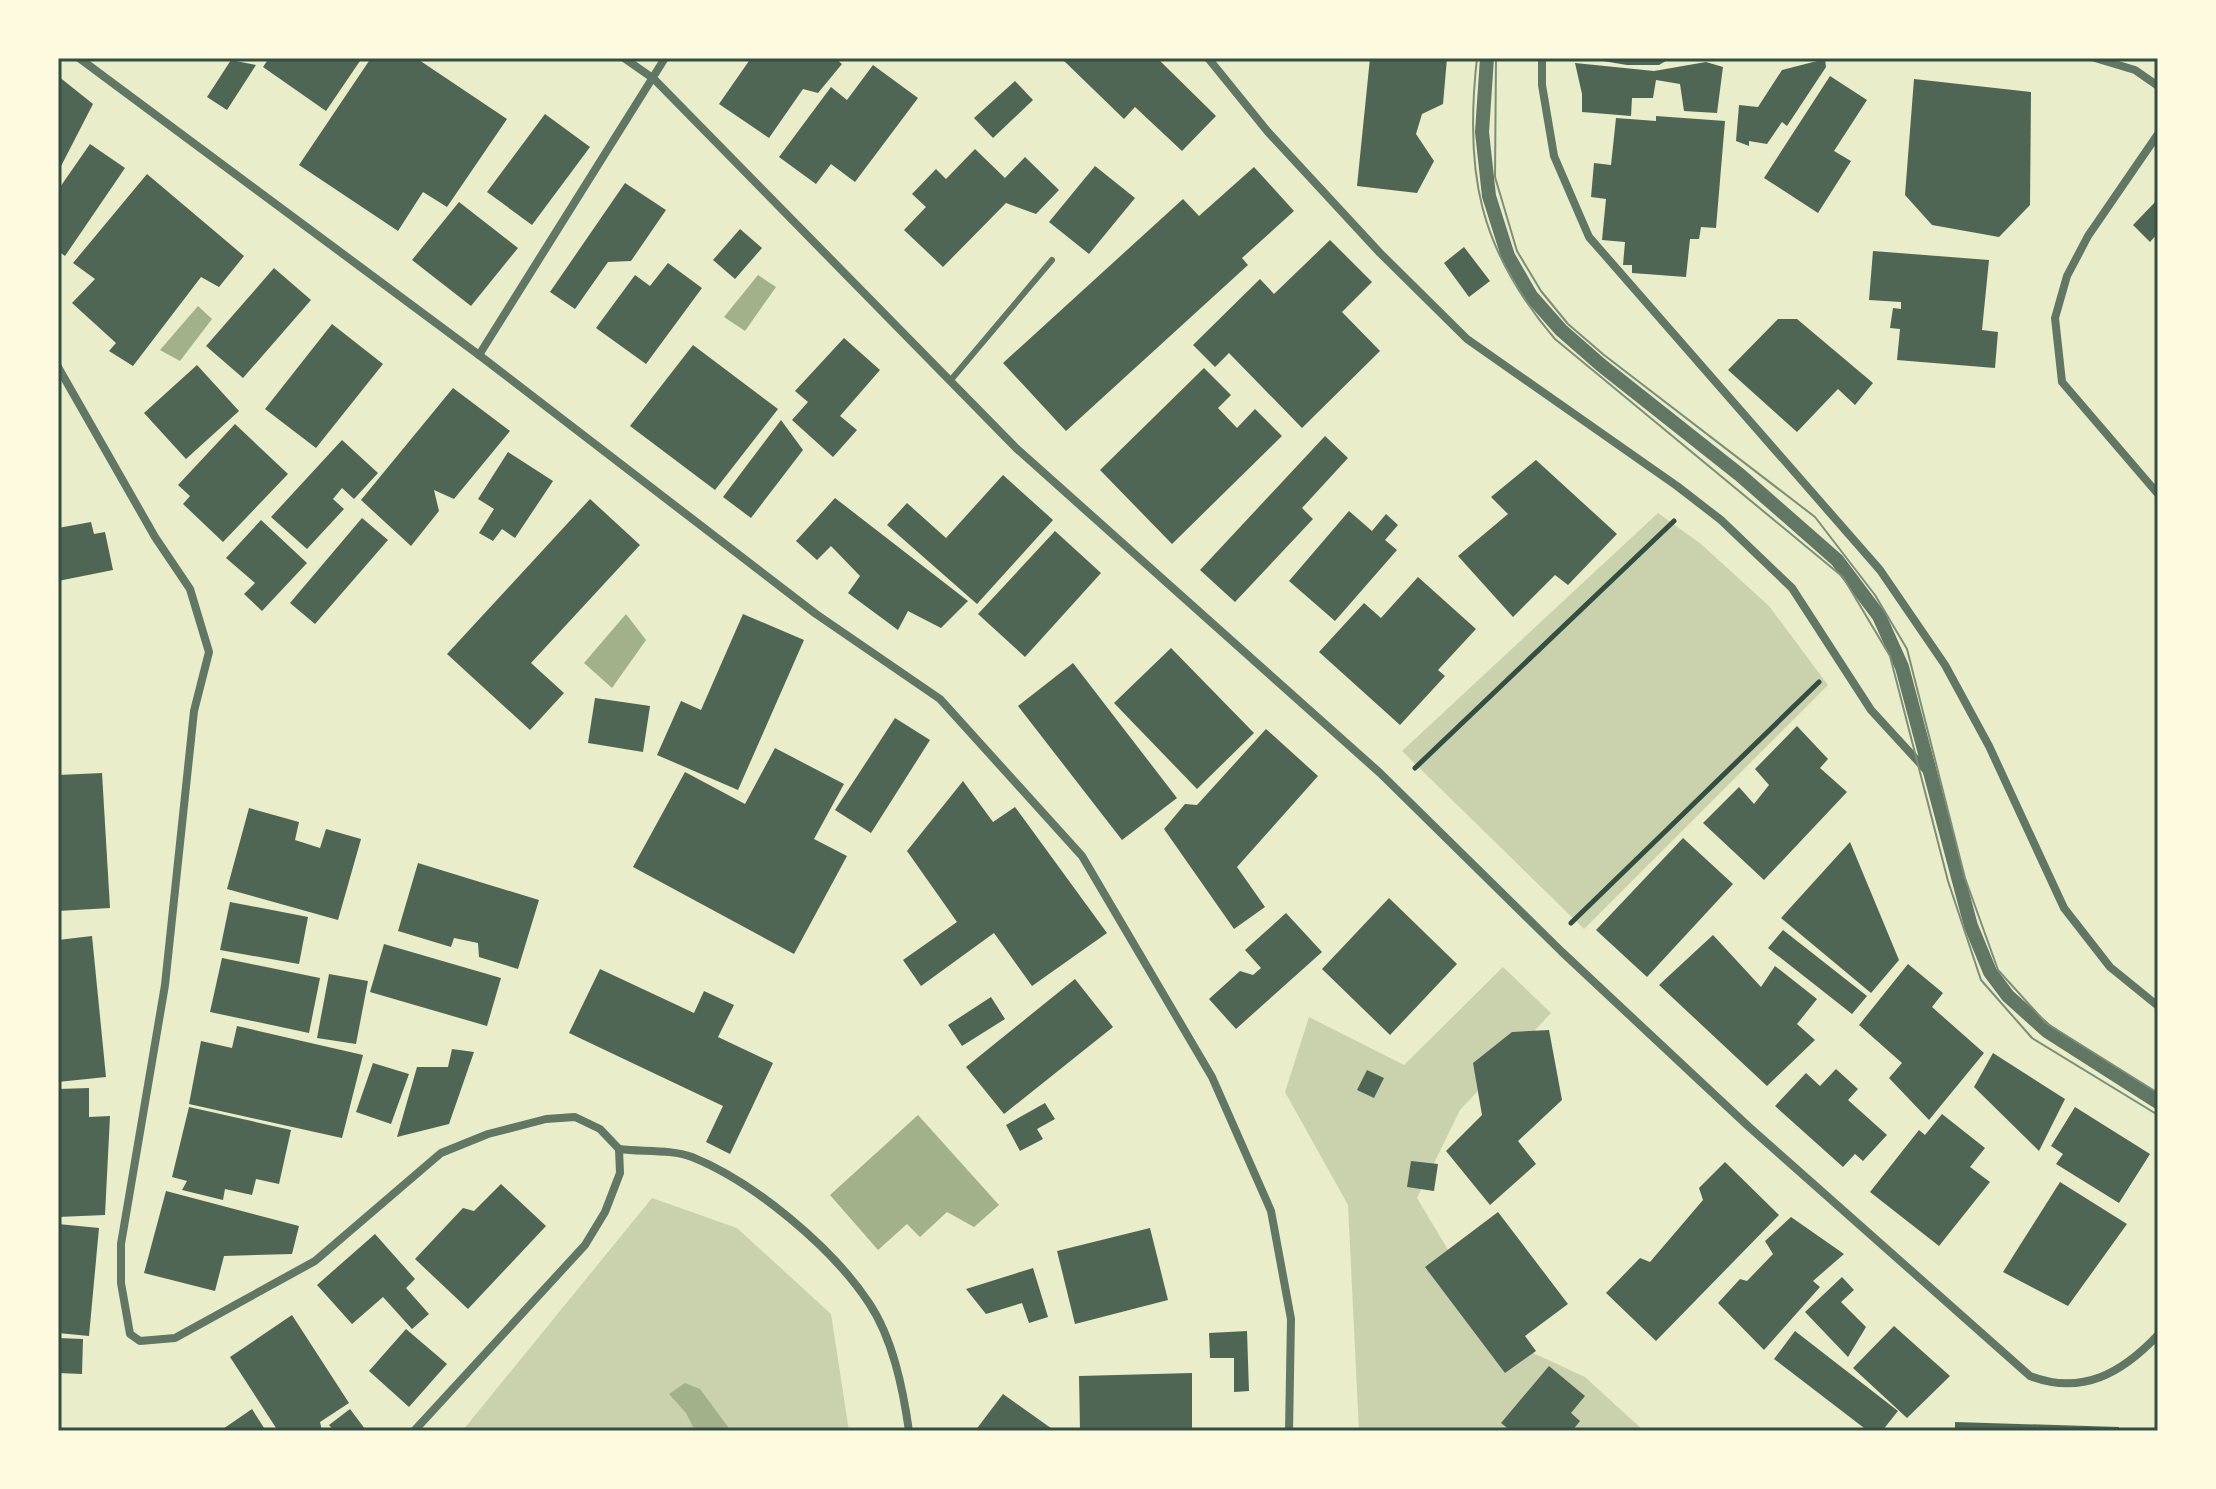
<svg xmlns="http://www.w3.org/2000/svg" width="2216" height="1489" font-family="'Space Grotesk',sans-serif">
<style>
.green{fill:#cad2ad}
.water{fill:#a3b18a}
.building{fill:#4f6655}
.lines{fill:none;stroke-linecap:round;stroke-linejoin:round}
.path{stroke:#344e41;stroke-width:5}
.service{stroke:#617663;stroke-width:6}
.minor{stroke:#617663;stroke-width:8}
.tertiary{stroke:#617663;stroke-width:14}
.tram{stroke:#7c8e77;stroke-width:2}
.neatline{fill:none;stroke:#344e41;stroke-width:3}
</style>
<rect width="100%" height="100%" fill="#e9edc9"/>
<g class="green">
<polygon points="1658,513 1701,544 1769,606 1828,685 1584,929 1402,751"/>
<polygon points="1503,967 1551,1013 1460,1110 1417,1198 1501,1338 1585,1377 1644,1431 1359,1431 1348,1205 1285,1092 1309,1017 1404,1065"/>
<polygon points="652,1198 737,1228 831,1314 849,1431 463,1430"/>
</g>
<g class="water">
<polygon points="758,275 776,287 745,331 724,317"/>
<polygon points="198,306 212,319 180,361 160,350"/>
<polygon points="626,614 646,640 612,688 584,663"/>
<polygon points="918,1115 999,1205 974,1227 947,1212 920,1237 907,1224 878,1250 830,1195"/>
<polygon points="685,1383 700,1389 731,1431 695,1431 686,1413 669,1394"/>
</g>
<g class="building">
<polygon points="269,58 362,58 326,111 263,67"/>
<polygon points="371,58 416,58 507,119 447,207 423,192 398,231 299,165"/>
<polygon points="751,58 835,58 842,64 818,93 803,89 769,138 719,104"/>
<polygon points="1061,58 1157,58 1216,116 1182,151 1135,107 1124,119"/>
<polygon points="1370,58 1447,58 1443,104 1422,114 1416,134 1434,161 1417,193 1357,186"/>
<polygon points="1585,58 1671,58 1659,65 1627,65"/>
<polygon points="1825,59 1826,67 1787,126 1782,122 1767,144 1749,141 1749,146 1736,141 1739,105 1758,107 1782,70"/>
<polygon points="231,60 256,65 227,110 207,97"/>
<polygon points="1706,62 1723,67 1717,113 1684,111 1680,84 1656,80 1653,98 1632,98 1631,116 1582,112 1582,94 1575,63 1654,71"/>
<polygon points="873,65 918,98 855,182 831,164 816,184 779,157 831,87 847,100"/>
<polygon points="58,76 93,104 58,172"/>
<polygon points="1830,76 1867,100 1834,151 1851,161 1818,213 1764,178"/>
<polygon points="1914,79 2031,92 2030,205 1999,237 1932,225 1905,195"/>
<polygon points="1015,81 1033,100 993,138 974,118"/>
<polygon points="545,114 590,147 532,225 487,192"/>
<polygon points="1656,116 1725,121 1716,228 1701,227 1699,239 1690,239 1686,277 1632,273 1632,265 1623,265 1625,242 1602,240 1606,199 1591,197 1594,163 1611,165 1616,118 1656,121"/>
<polygon points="90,144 125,168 65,256 58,251 58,190"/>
<polygon points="975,149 1005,178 1025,157 1059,190 1036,214 1006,203 943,267 904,230 926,207 912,194 936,169 946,179"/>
<polygon points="1095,166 1135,198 1089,254 1049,222"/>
<polygon points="1254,167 1294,211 1242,258 1248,265 1066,431 1003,363 1183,199 1199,216"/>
<polygon points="147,174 244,256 219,287 201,277 133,366 109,351 116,343 72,303 95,279 73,263"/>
<polygon points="625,183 666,210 631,261 608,262 575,309 550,292"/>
<polygon points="2158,199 2158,233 2150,242 2133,225"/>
<polygon points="459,202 518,248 471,306 412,260"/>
<polygon points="740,229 762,248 735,279 713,260"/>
<polygon points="1330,240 1372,282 1342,312 1380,351 1302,428 1229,353 1215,367 1193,345 1260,279 1274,294"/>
<polygon points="1464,247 1490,281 1469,297 1444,263"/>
<polygon points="1873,251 1989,260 1982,330 1998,332 1995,368 1897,360 1900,329 1890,328 1893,308 1901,309 1901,302 1869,300"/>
<polygon points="668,263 702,288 646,364 596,328 635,275 650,286"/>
<polygon points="274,268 311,300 243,378 206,346"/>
<polygon points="1778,319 1797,319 1873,383 1855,405 1838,389 1797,432 1728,370"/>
<polygon points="332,324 383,364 316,448 265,409"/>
<polygon points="844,338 880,370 840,416 857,430 833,457 792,420 808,402 795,391"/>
<polygon points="693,345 778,409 715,490 630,426"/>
<polygon points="197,365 239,411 186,459 144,413"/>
<polygon points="1204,368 1231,395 1218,408 1237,428 1255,409 1282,436 1172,544 1100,470"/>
<polygon points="453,388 510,431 454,499 434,490 439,511 411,546 361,500"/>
<polygon points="781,420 803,450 751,518 723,497"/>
<polygon points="235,424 288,474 223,542 183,504 190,496 178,485"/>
<polygon points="1325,436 1348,458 1302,508 1313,519 1235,602 1200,570"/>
<polygon points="342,440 378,473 354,499 342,488 333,499 344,509 307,549 271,517"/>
<polygon points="508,452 553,481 515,538 502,529 493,541 479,533 494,509 478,499"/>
<polygon points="1536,460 1617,534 1568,585 1555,575 1513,617 1458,556 1508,514 1491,497"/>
<polygon points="1003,475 1053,520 977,604 887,525 907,503 946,538"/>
<polygon points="835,498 968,601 941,628 908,611 898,630 848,593 860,576 831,546 817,560 796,541"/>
<polygon points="590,499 640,545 531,663 564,693 530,730 447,654"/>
<polygon points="1349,511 1372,531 1386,514 1398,525 1385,540 1397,550 1335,621 1289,581"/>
<polygon points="362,518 388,540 315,624 290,603"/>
<polygon points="261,520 307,563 262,611 244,594 255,583 226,558"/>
<polygon points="91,522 94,534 105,532 113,570 58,581 58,528"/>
<polygon points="1055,531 1101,573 1025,657 978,614"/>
<polygon points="1418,577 1476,629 1438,670 1445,676 1400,725 1319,652 1364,603 1381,618"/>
<polygon points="743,614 804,640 738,790 657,755 681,701 701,710"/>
<polygon points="1171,648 1254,733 1197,789 1114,703"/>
<polygon points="1073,663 1177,798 1122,840 1018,706"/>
<polygon points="595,698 650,706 643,752 588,743"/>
<polygon points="895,718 930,740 871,833 835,810"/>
<polygon points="1797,726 1828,759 1820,768 1847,792 1764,880 1703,823 1739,787 1754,804 1769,785 1755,769"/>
<polygon points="1266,729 1318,776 1237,867 1265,907 1234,929 1164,829 1185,804 1197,805"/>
<polygon points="775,748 844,784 814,839 847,856 794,954 633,867 685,772 745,804"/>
<polygon points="102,773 110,908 58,911 58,775"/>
<polygon points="963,781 993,822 1015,807 1107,933 1032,986 994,933 921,986 903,960 957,922 907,851"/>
<polygon points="249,808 299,822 295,840 320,848 326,829 361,839 338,920 227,889"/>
<polygon points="1683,838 1733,884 1647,977 1596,930"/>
<polygon points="1850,842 1899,960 1871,993 1781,918"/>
<polygon points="418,863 539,900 518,969 479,957 478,943 454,938 451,947 398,931"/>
<polygon points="1389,898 1457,964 1390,1035 1322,969"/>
<polygon points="230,902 308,917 299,964 220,950"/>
<polygon points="1286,913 1322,952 1236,1029 1209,999 1240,971 1253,975 1261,968 1245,950"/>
<polygon points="1783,930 1867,996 1852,1014 1768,948"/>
<polygon points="1713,935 1761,987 1775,966 1817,999 1797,1024 1815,1040 1767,1086 1659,985"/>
<polygon points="92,936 106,1077 58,1082 58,940"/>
<polygon points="384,944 501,978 487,1026 370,992"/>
<polygon points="222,958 320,978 309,1033 210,1012"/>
<polygon points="1908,964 1943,993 1932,1007 1984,1053 1929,1120 1889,1078 1902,1063 1859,1025"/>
<polygon points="600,969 694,1013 704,991 734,1005 718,1037 773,1063 730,1154 706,1142 723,1106 569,1033"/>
<polygon points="329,974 368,981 356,1044 317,1038"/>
<polygon points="1075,979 1113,1027 1004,1114 966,1067"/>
<polygon points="991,997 1005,1019 962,1046 948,1025"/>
<polygon points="237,1026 363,1055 342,1138 189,1104 201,1041 232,1048"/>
<polygon points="1549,1030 1562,1100 1518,1141 1536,1164 1490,1205 1446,1151 1482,1115 1473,1063 1512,1032"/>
<polygon points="452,1049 474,1052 449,1124 397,1137 417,1067 448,1067"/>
<polygon points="1993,1053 2065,1099 2039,1151 1974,1087"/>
<polygon points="373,1063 409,1074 391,1124 356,1112"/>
<polygon points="1836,1069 1858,1089 1848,1100 1887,1135 1863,1161 1855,1154 1843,1167 1775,1106 1806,1073 1820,1086"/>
<polygon points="1367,1070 1384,1078 1374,1098 1357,1090"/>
<polygon points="89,1088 89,1117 110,1116 105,1215 58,1217 58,1089"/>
<polygon points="1045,1103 1055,1119 1037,1129 1043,1139 1020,1151 1006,1125"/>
<polygon points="189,1107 291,1130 279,1184 256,1179 252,1195 225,1189 223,1200 182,1190 187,1181 172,1177"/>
<polygon points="2075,1107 2150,1154 2119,1203 2056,1164 2063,1154 2051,1146"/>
<polygon points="1942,1114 1985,1148 1970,1167 1990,1182 1939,1246 1870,1192 1919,1130 1925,1135"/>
<polygon points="1411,1161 1438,1164 1434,1191 1407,1187"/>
<polygon points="1725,1162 1779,1215 1656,1341 1606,1293 1640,1258 1650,1262 1703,1200 1699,1188"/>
<polygon points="2060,1182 2127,1224 2068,1306 2003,1272"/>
<polygon points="501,1184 546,1226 468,1309 415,1259 463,1208 474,1211"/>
<polygon points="166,1191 299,1226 292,1254 224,1256 215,1291 144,1273"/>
<polygon points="1498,1212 1568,1304 1525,1336 1536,1351 1505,1373 1425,1267"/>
<polygon points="1791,1217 1844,1254 1813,1281 1820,1287 1764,1350 1718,1303 1740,1279 1747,1281 1773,1254 1765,1241"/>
<polygon points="58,1224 99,1228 89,1336 58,1333"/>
<polygon points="1150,1228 1168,1300 1075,1324 1057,1251"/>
<polygon points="375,1234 415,1279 406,1288 429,1314 412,1329 383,1297 352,1324 317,1285"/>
<polygon points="1033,1268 1048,1317 1029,1323 1022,1303 986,1314 966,1289"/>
<polygon points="1842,1277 1854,1290 1841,1302 1866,1327 1848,1357 1805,1312"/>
<polygon points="292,1315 349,1403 320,1422 322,1431 278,1431 230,1357"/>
<polygon points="1894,1326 1950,1376 1907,1418 1853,1368"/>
<polygon points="406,1329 447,1364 409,1407 369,1371"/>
<polygon points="1247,1331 1249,1391 1234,1392 1234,1358 1210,1358 1209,1333"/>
<polygon points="1795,1331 1898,1411 1882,1431 1868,1431 1774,1359"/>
<polygon points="58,1338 83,1339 82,1374 58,1373"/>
<polygon points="1549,1366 1585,1396 1571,1413 1580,1421 1572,1431 1511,1431 1501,1423"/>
<polygon points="1192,1373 1192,1431 1080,1431 1079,1376"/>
<polygon points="1003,1394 1055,1431 975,1431"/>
<polygon points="252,1409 266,1431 220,1431"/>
<polygon points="350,1409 365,1429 334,1431 329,1425"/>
<polygon points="1955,1422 2119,1427 2119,1431 1955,1431"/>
</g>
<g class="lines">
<g class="path">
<polyline points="1415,768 1674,521"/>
<polyline points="1571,923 1819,682"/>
</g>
<polyline class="service" points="950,381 1052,260"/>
<g class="minor">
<polyline points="79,58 479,355 816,614 940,699 1082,856 1212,1077 1271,1211 1291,1319 1289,1431"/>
<path d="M624,58L654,79L1016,448L1380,773L1562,952L1748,1126L2030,1376C2082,1396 2122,1373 2158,1335"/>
<polyline points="1208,58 1268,132 1380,253 1467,339 1677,486 1721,520 1792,588 1871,710 1926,770"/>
<polyline points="1542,58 1542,85 1554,156 1589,237 1880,570 1945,665 1989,746 2064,908 2110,967 2158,1006"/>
<polyline points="2095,58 2135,70 2158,86"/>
<polyline points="2158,134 2088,236 2067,276 2055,318 2062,382 2158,494"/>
<polyline points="479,355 665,58"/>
<polyline points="58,367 155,537 190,589 209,652 194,711 165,985 121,1244 121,1283 130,1334 140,1341 175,1338 315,1261 441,1153 488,1134 546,1119 575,1117 600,1129 619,1149 620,1173 605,1212 585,1245 414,1431"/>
<path d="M619,1149C641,1152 671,1149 692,1157C754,1182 832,1247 869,1303C893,1339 903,1389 909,1431"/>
</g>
<polyline class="tertiary" points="1487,58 1482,132 1489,196 1508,256 1531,296 1561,330 1601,365 1740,475 1837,560 1879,616 1902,667 1971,926 1990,972 2008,996 2047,1031 2158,1102"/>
<g class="tram">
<path d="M1477,58C1464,173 1479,250 1555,339L1843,577L1890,656L1948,881L1981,980L2032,1038L2158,1115"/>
<polyline points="1496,58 1495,177 1517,251 1541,291 1568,324 1604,355 1815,517 1875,595 1907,649 1965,878 1998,970 2046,1023 2158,1093"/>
</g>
</g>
<rect width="2216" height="1489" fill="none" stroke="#fefae0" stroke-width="120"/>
<rect x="60" y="60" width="2096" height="1369" class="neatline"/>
</svg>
